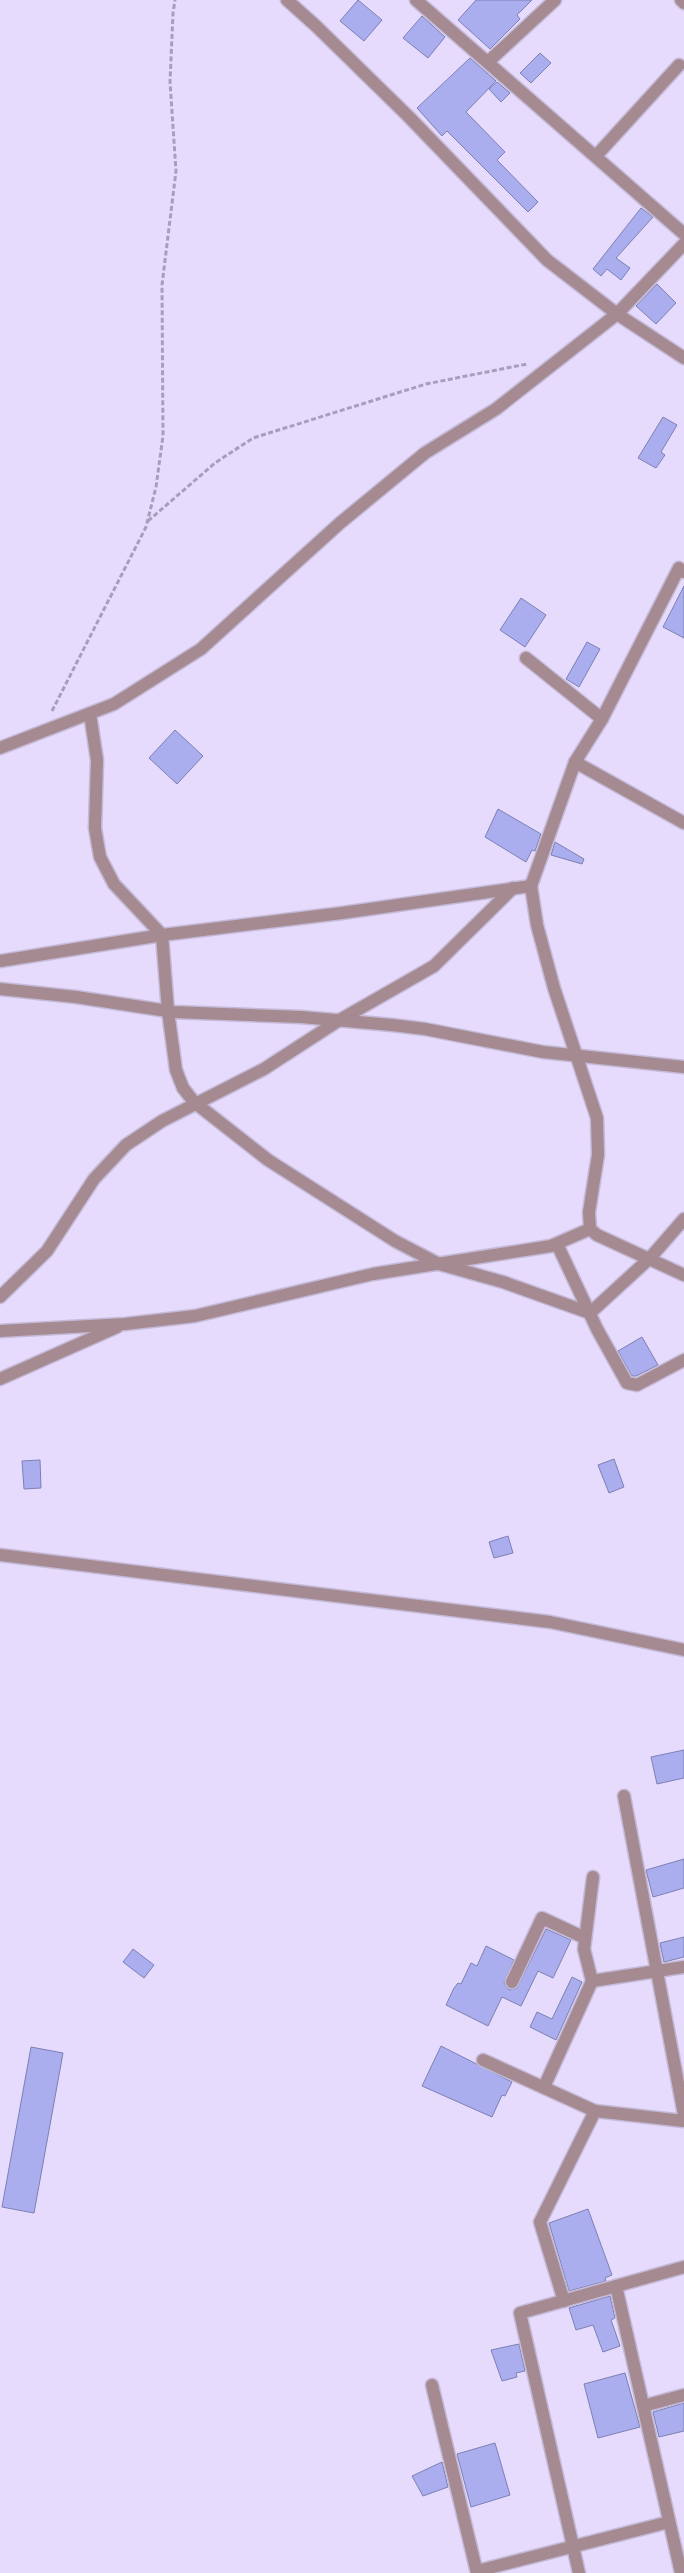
<svg xmlns="http://www.w3.org/2000/svg" width="684" height="2573" font-family="Montserrat,sans-serif">
<style>
.building{fill:#aaaeee;stroke:#7d80b3}
.lines{fill:none;stroke-linecap:round;stroke-linejoin:round}
.minor-casing{stroke:#c4bad8;stroke-width:15}
.path{stroke:#a89ebb;stroke-width:3;stroke-dasharray:5 2.5;stroke-linecap:butt}
.minor{stroke:#a68a91;stroke-width:12}
</style>
<rect width="100%" height="100%" fill="#e6dbfc"/>
<g class="building">
<polygon points="358,0 382,20 364,41 340,21"/>
<polygon points="476,0 532,0 517,15 520,19 490,49 458,20"/>
<polygon points="422,16 445,37 428,58 403,38"/>
<polygon points="540,53 551,63 531,83 520,73"/>
<polygon points="470,58 496,81 466,112 505,152 497,160 538,202 528,212 447,131 442,136 417,108"/>
<polygon points="497,82 510,93 501,102 489,89"/>
<polygon points="641,208 653,217 616,258 630,268 621,280 607,269 601,276 593,269"/>
<polygon points="657,284 676,303 656,324 636,306"/>
<polygon points="663,417 677,425 661,452 665,455 656,468 638,458"/>
<polygon points="684,586 684,638 663,627"/>
<polygon points="521,598 546,615 525,647 500,630"/>
<polygon points="587,642 600,649 579,687 566,679"/>
<polygon points="175,730 203,756 177,784 149,758"/>
<polygon points="498,809 541,834 535,851 532,850 526,862 485,837"/>
<polygon points="555,842 584,859 582,864 551,855"/>
<polygon points="642,1337 658,1365 636,1376 632,1376 618,1351"/>
<polygon points="614,1459 624,1487 609,1493 598,1465"/>
<polygon points="40,1460 41,1488 24,1489 22,1461"/>
<polygon points="508,1536 513,1553 494,1558 489,1542"/>
<polygon points="684,1750 684,1778 657,1784 651,1757"/>
<polygon points="684,1859 684,1888 653,1897 646,1870"/>
<polygon points="546,1929 571,1940 553,1978 538,1971 521,2006 502,1997 488,2026 446,2005 454,1988 458,1983 461,1984 471,1963 477,1966 486,1946 514,1960 504,1983 509,1990 517,1988"/>
<polygon points="684,1937 684,1957 664,1962 660,1943"/>
<polygon points="133,1949 154,1965 144,1978 123,1962"/>
<polygon points="572,1977 582,1982 556,2040 530,2027 537,2012 552,2019"/>
<polygon points="441,2046 512,2082 505,2096 502,2095 492,2117 422,2086"/>
<polygon points="31,2047 63,2053 34,2213 2,2207"/>
<polygon points="588,2209 612,2275 605,2278 606,2281 569,2291 549,2223"/>
<polygon points="610,2296 615,2318 611,2320 620,2346 603,2352 593,2325 576,2330 569,2308"/>
<polygon points="519,2344 525,2371 516,2373 517,2377 502,2381 491,2350"/>
<polygon points="625,2373 640,2427 598,2438 584,2384"/>
<polygon points="684,2403 684,2431 659,2437 653,2412"/>
<polygon points="495,2443 510,2495 471,2507 457,2454"/>
<polygon points="442,2462 448,2487 423,2496 412,2476"/>
</g>
<g class="lines">
<defs>
<g id="minor">
<polyline points="287,0 316,26 409,117 547,260 617,314 684,358"/>
<polyline points="416,0 684,234"/>
<polyline points="681,0 684,3"/>
<polyline points="489,61 555,0"/>
<polyline points="596,156 679,65"/>
<polyline points="684,572 679,568 602,719 575,762 531,886 537,925 554,988 597,1118 598,1155 589,1212 590,1229 597,1235 684,1275"/>
<polyline points="526,658 602,719"/>
<polyline points="90,714 97,760 95,828 100,857 114,884 162,935 168,1011 176,1070 183,1088 194,1102 268,1160 395,1241 439,1264 503,1282 590,1313 650,1258 684,1219"/>
<polyline points="0,748 114,704 201,649 340,523 425,453 496,409 617,314 684,244"/>
<polyline points="575,762 684,823"/>
<polyline points="0,961 162,935 342,913 531,886"/>
<polyline points="0,989 76,997 174,1012 301,1017 392,1025 425,1029 543,1052 684,1067"/>
<polyline points="557,1244 597,1329 627,1383 637,1385 684,1360"/>
<polyline points="0,1297 47,1251 94,1179 126,1145 162,1121 264,1069 338,1021 434,966 513,888"/>
<polyline points="0,1331 125,1324 195,1316 373,1274 551,1246 590,1229"/>
<polyline points="0,1379 117,1327"/>
<polyline points="0,1555 550,1622 684,1650"/>
<polyline points="624,1796 684,2115"/>
<polyline points="592,1981 684,1967"/>
<polyline points="512,1982 542,1918 585,1938"/>
<polyline points="483,2060 595,2111 684,2121"/>
<polyline points="544,2087 592,1981 584,1949 593,1877"/>
<polyline points="616,2286 681,2573"/>
<polyline points="564,2301 540,2222 595,2111"/>
<polyline points="432,2385 477,2573"/>
<polyline points="643,2406 684,2395"/>
<polyline points="477,2571 669,2522"/>
<polyline points="579,2573 520,2313 684,2267"/>
</g>
</defs>
<use href="#minor" class="minor-casing"/>
<g class="path">
<polyline points="148,521 215,463 253,438 426,384 527,364"/>
<polyline points="52,711 146,527 156,487 163,436 162,285 176,171 170,82 173,13 175,0"/>
</g>
<use href="#minor" class="minor"/>
</g>
</svg>
